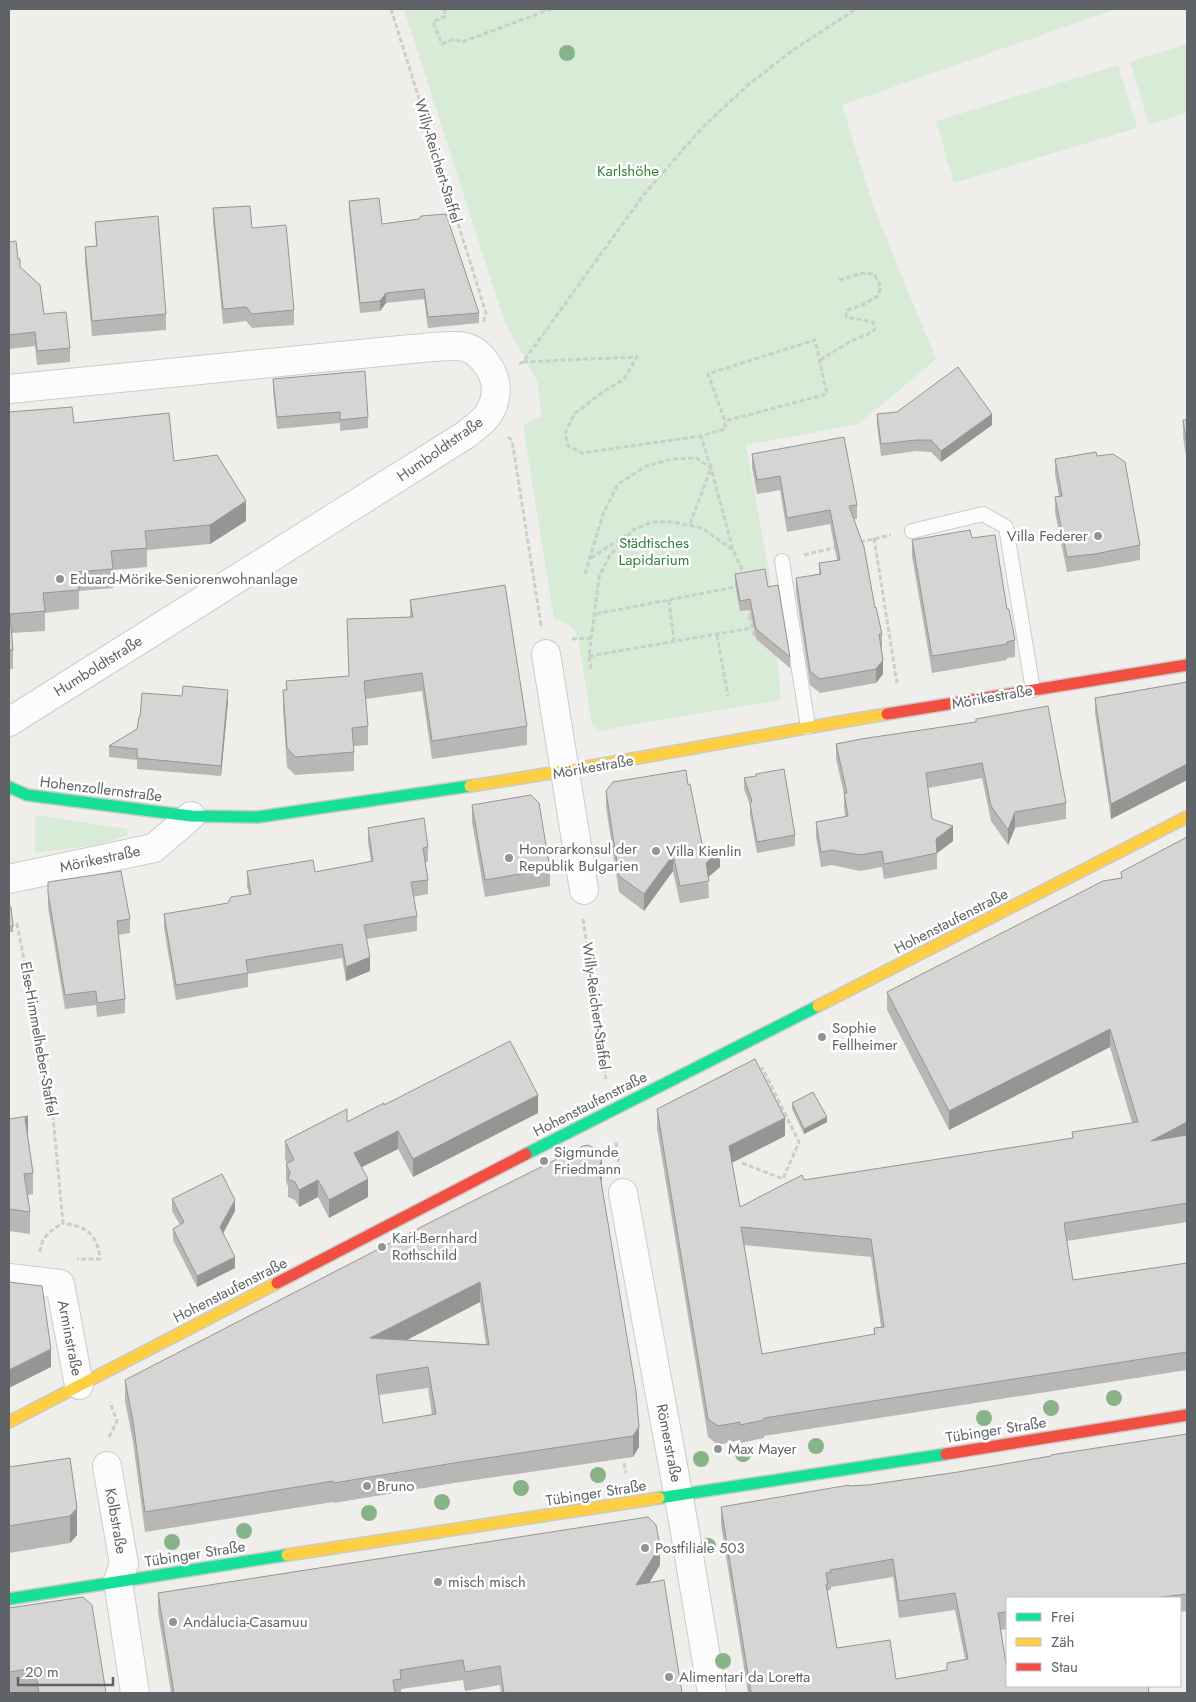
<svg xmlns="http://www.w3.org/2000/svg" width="1196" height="1702" font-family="Jost,sans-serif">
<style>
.green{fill:#d8ebd6}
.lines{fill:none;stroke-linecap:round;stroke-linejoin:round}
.lane-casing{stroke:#cbcccc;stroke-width:16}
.street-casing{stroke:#cbcccc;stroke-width:30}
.fast-casing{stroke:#cacacb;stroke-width:14}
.slow-casing{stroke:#cacacb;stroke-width:14}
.jam-casing{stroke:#cacacb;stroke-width:14}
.path{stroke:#cacfcc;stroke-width:3;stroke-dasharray:5 2.5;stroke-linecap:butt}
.lane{stroke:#fdfcfc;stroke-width:14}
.street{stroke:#fdfcfc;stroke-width:28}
.fast{stroke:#16e098;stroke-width:11}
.slow{stroke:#ffcf43;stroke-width:11}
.jam{stroke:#f24e42;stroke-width:11}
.tree{fill:#88b388}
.wall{fill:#b8b7b5;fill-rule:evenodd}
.shaded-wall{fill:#969594}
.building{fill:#d6d5d3;stroke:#969594;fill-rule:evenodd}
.poi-dot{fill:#919496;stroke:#fff;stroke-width:2}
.labels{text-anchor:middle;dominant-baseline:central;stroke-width:5;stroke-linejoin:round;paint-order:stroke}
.street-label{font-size:15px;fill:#5f6368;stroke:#fff}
.park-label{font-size:15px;fill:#348238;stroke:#fff}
.poi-label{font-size:15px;fill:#5f6368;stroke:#fff;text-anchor:start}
</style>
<rect width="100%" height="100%" fill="#efeeea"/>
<g class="green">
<path d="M404,9H1116L842,105L874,208L936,359L859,424L746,445L770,578L781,700L636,724L600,731L592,725L578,637C573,626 566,622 554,619L523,425L542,416L537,381L504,320Z"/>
<polygon points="1187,44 1187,113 1149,124 1130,62"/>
<polygon points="1118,65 1137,128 954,183 936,121"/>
<polygon points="35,815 127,829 128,835 96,845 35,853"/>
</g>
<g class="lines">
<defs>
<g id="lane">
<polyline points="912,531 983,514 1006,527 1033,690"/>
<polyline points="782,561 808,727"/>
</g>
<g id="street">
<path d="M9,389L411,349C426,348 452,344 465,347C476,350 482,357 488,366C499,381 498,401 487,416C482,423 473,428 467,434L9,722"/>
<polyline points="546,654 584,890"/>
<polyline points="9,879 154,848 191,816"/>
<polyline points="623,1193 684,1526 712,1693"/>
<polyline points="9,1278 60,1284 79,1385"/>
<polyline points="107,1466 124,1564 118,1581 135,1693"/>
</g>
<g id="fast">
<polyline points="9,787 27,795 191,816 258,817 470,786"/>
<polyline points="526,1154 818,1006"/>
<polyline points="659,1498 946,1454"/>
<polyline points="9,1599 287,1555"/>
</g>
<g id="slow">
<path d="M470,786C610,765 748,737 887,714"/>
<polyline points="818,1006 1187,817"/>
<polyline points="9,1422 277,1283"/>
<polyline points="287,1555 659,1498"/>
</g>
<g id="jam">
<polyline points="887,714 1187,665"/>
<polyline points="277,1283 526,1154"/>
<polyline points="946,1454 1187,1415"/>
</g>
</defs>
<use href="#lane" class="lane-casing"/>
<use href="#street" class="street-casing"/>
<use href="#fast" class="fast-casing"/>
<use href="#slow" class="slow-casing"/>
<use href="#jam" class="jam-casing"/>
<g class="path">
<polyline points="391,9 486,313 483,323"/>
<polyline points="444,9 446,16 433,22 442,44 454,39 462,42 551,9"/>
<polyline points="820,360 851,341 867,335 875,329 873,322 846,317 847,310 862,305 878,296 881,287 874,274 863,273 839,280"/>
<polyline points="523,362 637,357 624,379 606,390 574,414 565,434 568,446 582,453 701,436"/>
<polyline points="519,364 523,362 645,193 703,127 748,85 793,50 856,9"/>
<polyline points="508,437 512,440 541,625 543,625"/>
<polyline points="690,524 711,468 701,436 725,429 725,421 708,374 815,340 827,394 725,421"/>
<polyline points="874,538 897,683"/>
<polyline points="860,542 891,535"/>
<polyline points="804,555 837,547"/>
<polyline points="591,558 629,533"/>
<polyline points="585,574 603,514 618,484 646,466 673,459 696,458 711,468 733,550"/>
<polyline points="669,600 674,641"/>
<polyline points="749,606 750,618"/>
<polyline points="596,614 740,586"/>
<polyline points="752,618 750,618 754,636 755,635"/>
<polyline points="717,635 728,696"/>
<polyline points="572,639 592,638"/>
<polyline points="589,656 752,628"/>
<polyline points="591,669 589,656 599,577 610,555 633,530 652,522 673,522 702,528 733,550 741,567 743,576"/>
<polyline points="583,919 606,1079"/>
<path d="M9,926L17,924L51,1096L63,1223C87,1227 97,1233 100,1259H77"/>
<polyline points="616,1142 619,1165"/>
<polyline points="742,1163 783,1179 799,1142 762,1067"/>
<path d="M40,1252C41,1237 51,1230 63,1223"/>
<polyline points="109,1437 117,1421 110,1402"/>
<polyline points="624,1463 626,1473"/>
</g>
<use href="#lane" class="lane"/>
<use href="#street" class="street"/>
<use href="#fast" class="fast"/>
<use href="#slow" class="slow"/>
<use href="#jam" class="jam"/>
</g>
<g class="tree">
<circle cx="567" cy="53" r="8"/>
<circle cx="1114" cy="1398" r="8"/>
<circle cx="1051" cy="1408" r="8"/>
<circle cx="984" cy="1418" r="8"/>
<circle cx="816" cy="1446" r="8"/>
<circle cx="743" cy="1454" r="8"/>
<circle cx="701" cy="1459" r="8"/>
<circle cx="598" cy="1475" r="8"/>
<circle cx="521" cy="1488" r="8"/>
<circle cx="442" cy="1502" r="8"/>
<circle cx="369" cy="1513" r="8"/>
<circle cx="244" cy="1531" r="8"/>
<circle cx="172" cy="1542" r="8"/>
<circle cx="708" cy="1546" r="8"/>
<circle cx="723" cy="1661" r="8"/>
</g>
<g class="wall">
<polygon points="349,201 382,224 479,313 479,323 428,328 424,299 386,303 380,311 360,313 349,211"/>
<polygon points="213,208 252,228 294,310 294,325 252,328 246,321 223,324 213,222"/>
<polygon points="95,222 166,314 166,330 92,336 85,262 85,247 96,247"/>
<polygon points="9,242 18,259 20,267 44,314 70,348 70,362 37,365 35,346 9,349"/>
<polygon points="273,379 368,417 368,428 340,431 340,423 277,429 273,390"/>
<polygon points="9,412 74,423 174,461 246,521 210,544 147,550 147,567 113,570 113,588 79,591 79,609 45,613 45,631 12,633 13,650 13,669 9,669"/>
<polygon points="877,414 992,425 941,462 931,452 916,451 881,456 877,425"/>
<polygon points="1183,420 1187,420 1187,462 1183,437"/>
<polygon points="752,454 857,505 857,519 854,519 875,608 882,634 882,648 881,648 883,674 876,683 820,693 810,685 796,592 796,578 819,574 819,563 837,560 830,524 787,532 780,490 757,494 752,468"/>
<polygon points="1097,456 1140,545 1140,560 1095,568 1067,572 1055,512 1055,497 1059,496 1055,474 1055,459"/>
<polygon points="972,538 1007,609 1015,640 1015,657 1007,658 1007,660 932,673 912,556 912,540"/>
<polygon points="735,574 768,587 790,657 790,668 756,639 750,610 740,611 735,584"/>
<polygon points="410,600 527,726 527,745 432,759 422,691 366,699 368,726 368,745 354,746 354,771 295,775 287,767 283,709 283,690 286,690 286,681 349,676 347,619 410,617"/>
<polygon points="1187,682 1187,780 1111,819 1095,713 1095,698"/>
<polygon points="228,701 221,776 137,769 137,760 109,757 109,746 137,729 140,717"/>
<polygon points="976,722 1066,803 1066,819 1015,828 1008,845 991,821 982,778 928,788 932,819 953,841 937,853 937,869 884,879 882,867 860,871 832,865 821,867 816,837 816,822 845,817 844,808 844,794 836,759 836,744"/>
<polygon points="756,774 795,835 795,846 757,853 750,815 750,805 744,789 744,778 756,776"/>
<polygon points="688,785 702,844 720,867 708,877 709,898 680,903 673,871 644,911 619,892 606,807 606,791"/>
<polygon points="472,805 550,869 550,886 485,897 472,822"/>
<polygon points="368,828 428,847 428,862 425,862 428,880 428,894 413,897 417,916 417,931 366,939 370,971 346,981 342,958 248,974 248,987 176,1000 164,928 164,914 228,903 249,894 247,886 247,871 315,872 371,862 368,842"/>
<path d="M1187,837V1222L1067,1241L1073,1280L1187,1263V1370L764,1436V1438L740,1443V1440L718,1445L708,1437L657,1128V1109L785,1136L732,1163L740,1207L804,1180L1072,1139V1132L1132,1123L1110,1047L949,1130L887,1010V992L1121,878V872ZM744,1245L871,1257L881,1327L874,1328V1335L762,1354Z"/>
<polygon points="48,882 130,919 130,933 118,935 125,999 125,1013 97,1017 96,1005 65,1009 48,907"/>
<polygon points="9,907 13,926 13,932 9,932"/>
<polygon points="792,1103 827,1122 804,1134 792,1109"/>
<polygon points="384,1105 538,1113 413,1177 398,1149 362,1167 368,1197 329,1218 318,1197 299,1207 295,1200 288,1197 288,1186 286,1182 286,1164 287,1164 285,1159 285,1141 347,1122"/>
<polygon points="9,1119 28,1137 33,1173 33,1194 28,1195 30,1212 30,1234 9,1231"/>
<path d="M602,1179L601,1181L639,1447L633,1457L454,1483L334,1503L333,1502L145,1532L133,1442L125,1401V1380ZM480,1302L486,1344L407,1340ZM428,1388L432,1415L383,1423L379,1395Z"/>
<polygon points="172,1199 235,1211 223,1233 235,1268 197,1287 173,1240 173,1229 180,1225 172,1211"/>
<path d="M1187,1434V1611L1180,1612V1598H1007V1629L1001,1630L1007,1686L1149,1693H748L721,1525V1507L849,1486L868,1485L958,1472ZM893,1577L899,1618L955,1610L965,1659L947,1663V1670L896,1679L837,1648L828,1595V1590H831V1587Z"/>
<polygon points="70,1458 77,1535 70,1543 9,1553 9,1467"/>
<polygon points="660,1565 649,1583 682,1693 501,1693 500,1685 465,1691 463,1680 401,1689 401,1693 171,1693 158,1612 158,1593"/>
<polygon points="9,1608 106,1693 9,1693"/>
</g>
<g class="shaded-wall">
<polygon points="386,293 386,303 380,311 380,301"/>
<polygon points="992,414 992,425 941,462 941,451"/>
<polygon points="246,501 246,521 210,544 210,525"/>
<polygon points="883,660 883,674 876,683 876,669"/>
<polygon points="228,690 228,701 221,776 221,766"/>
<polygon points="1187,764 1187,780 1111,819 1111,804"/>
<polygon points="1015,812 1015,828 1008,845 1008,830"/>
<polygon points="953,826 953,841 936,854 936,839"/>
<polygon points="720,850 720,867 706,879 706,863"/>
<polygon points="673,855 673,871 644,911 644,894"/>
<polygon points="370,957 370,971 346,981 346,967"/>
<polygon points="1110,1029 1110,1047 949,1130 949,1111"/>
<polygon points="538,1095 538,1113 413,1177 413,1159"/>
<polygon points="28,1116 28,1137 25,1118"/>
<polygon points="827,1117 827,1122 804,1134 804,1129"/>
<polygon points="785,1118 785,1136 729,1164 729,1146"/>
<polygon points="1187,1122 1187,1141 1151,1141"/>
<polygon points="398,1131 398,1149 354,1171 354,1153"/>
<polygon points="602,1158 602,1179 599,1189 599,1169"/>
<polygon points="368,1179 368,1197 329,1218 329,1200"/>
<polygon points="318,1180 318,1197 299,1207 299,1190"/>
<polygon points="235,1200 235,1211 220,1239 220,1227"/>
<polygon points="235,1257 235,1268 197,1287 197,1276"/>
<polygon points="480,1282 480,1302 370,1359 370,1338"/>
<polygon points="51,1349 51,1367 9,1388 9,1370"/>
<polygon points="639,1427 639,1447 633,1457 633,1436"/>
<polygon points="77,1508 77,1535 70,1543 70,1516"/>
<polygon points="660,1546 660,1565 636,1604 636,1585"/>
</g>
<g class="building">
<polygon points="379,198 382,224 419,219 421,216 446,214 479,313 428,317 424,289 386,293 380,301 360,303 349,201"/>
<polygon points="250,206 252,228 286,225 294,310 252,314 246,307 223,309 213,208"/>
<polygon points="158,216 166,314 92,321 85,247 97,246 95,222"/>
<polygon points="16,241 18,259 20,259 20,267 40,285 44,314 66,312 70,348 37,351 35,332 9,335 9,242"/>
<polygon points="958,367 992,414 941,451 931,440 916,440 881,444 877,414 897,412"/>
<polygon points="365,371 368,417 340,420 340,412 277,417 273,379"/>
<polygon points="72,407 74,423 169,413 174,461 217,455 246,501 210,525 145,531 147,548 111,551 113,569 77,572 79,590 43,593 45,611 10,614 13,650 9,650 9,412"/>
<polygon points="1183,420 1187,420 1187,445"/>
<polygon points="844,437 857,505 849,506 864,547 875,608 876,607 882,634 879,634 883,660 876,669 820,679 810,671 796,578 821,574 819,563 840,560 830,510 787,518 780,476 757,480 752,454"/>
<polygon points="1096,452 1097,456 1113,454 1125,462 1140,545 1095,554 1067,557 1055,497 1062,496 1055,459"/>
<polygon points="970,530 972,538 995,535 1007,609 1009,609 1015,640 1007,642 1007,644 932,656 912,540"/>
<polygon points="765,569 768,587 778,585 790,657 756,629 750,599 740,601 735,574"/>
<polygon points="505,585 527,726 432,741 422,673 364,681 368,726 352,728 354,752 295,757 287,748 283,690 287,690 286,681 349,676 347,619 413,617 410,600"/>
<polygon points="1187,682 1187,764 1111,804 1095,698"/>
<polygon points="183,686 228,690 221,766 137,758 137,749 109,746 137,729 139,717 140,717 142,693 182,696"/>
<polygon points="1048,706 1066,803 1015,812 1008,830 991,806 982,763 926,773 932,819 953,826 936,839 937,853 884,864 882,851 860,855 832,850 821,852 816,822 848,816 844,793 847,793 836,744 861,739 976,722 976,719"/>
<polygon points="784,769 795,835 757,842 750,804 752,801 744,778 756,776 756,774"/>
<polygon points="686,770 688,785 690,784 702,844 720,850 706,863 709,881 680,886 673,855 644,894 619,876 606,791 613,782"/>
<polygon points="531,795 539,803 550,869 485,880 472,805"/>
<polygon points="424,818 428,847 423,848 428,880 411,882 417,916 364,925 370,957 346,967 342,944 246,960 248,973 176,985 164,914 228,903 231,897 251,894 247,871 313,860 315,872 373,861 368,828"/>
<path d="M1187,837V1122L1151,1141L1187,1135V1203L1064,1223L1073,1280L1187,1263V1352L764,1418V1420L740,1425V1422L718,1426L708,1419L657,1109L755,1059L785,1118L729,1146L740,1207L802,1175L804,1180L1073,1138L1072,1132L1138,1122L1110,1029L949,1111L887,992L1103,881L1122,878L1121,872ZM741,1227L871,1239L884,1327L874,1328L875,1334L762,1354Z"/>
<polygon points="121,871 130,919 117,921 125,999 97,1003 96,991 65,995 48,893 48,882"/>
<polygon points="9,907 11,907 13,926 9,927"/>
<polygon points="510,1041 538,1095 413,1159 398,1131 354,1153 368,1179 329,1200 318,1180 299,1190 295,1182 288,1179 290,1172 286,1164 294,1160 285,1141 347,1109 347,1122 384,1103 384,1105"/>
<polygon points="813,1092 827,1117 804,1129 792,1103"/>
<polygon points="28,1116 25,1118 33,1173 24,1174 30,1212 9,1209 9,1119"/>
<path d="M588,1145L596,1149L602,1158L599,1169L636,1391L639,1427L633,1436L454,1463L334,1483L333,1481L145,1512L133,1421L125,1380L431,1222L583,1146ZM480,1282L489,1345L370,1338ZM428,1367L436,1414L383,1423L376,1375Z"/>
<polygon points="222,1174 235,1200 220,1227 235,1257 197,1276 173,1229 184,1222 172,1199"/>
<polygon points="9,1282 42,1286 51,1349 9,1370"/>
<path d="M1187,1434V1594L1153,1598H1007V1612L998,1613L1007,1670V1686H1148L1149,1693H751L721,1507L849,1485V1486L868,1485L958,1472L1051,1456V1455ZM893,1559L899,1601L955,1593L968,1659L947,1663V1670L896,1679L890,1640L837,1648L826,1584H828L826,1573L831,1572L830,1570Z"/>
<polygon points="70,1458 77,1508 70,1516 9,1526 9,1467"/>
<polygon points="648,1517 656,1525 660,1546 636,1585 664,1580 682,1693 504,1693 500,1666 465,1672 463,1660 400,1670 401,1679 393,1680 395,1693 174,1693 158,1593"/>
<polygon points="83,1597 92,1605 106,1693 39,1693 35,1668 9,1672 9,1608"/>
</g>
<g class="poi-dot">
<circle cx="1098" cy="536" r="5"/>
<circle cx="60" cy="579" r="5"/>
<circle cx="656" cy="851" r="5"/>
<circle cx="509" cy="858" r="5"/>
<circle cx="822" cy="1037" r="5"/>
<circle cx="544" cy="1161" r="5"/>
<circle cx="382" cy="1247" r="5"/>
<circle cx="718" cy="1449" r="5"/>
<circle cx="367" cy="1486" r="5"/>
<circle cx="645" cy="1548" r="5"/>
<circle cx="438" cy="1582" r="5"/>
<circle cx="173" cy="1622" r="5"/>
<circle cx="669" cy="1677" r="5"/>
</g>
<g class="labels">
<g class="street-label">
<text transform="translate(438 161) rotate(73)">Willy-Reichert-Staffel</text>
<text transform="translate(440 449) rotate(-35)">Humboldtstraße</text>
<text transform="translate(98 666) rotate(-32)">Humboldtstraße</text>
<text transform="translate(992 697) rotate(-10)">Mörikestraße</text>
<text transform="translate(593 767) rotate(-10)">Mörikestraße</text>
<text transform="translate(101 789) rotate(7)">Hohenzollernstraße</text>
<text transform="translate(100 859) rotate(-12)">Mörikestraße</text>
<text transform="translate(951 921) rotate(-27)">Hohenstaufenstraße</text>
<text transform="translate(596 1006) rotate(82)">Willy-Reichert-Staffel</text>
<text transform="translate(39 1039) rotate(80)">Else-Himmelheber-Staffel</text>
<text transform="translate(590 1104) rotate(-27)">Hohenstaufenstraße</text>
<text transform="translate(230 1290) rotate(-27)">Hohenstaufenstraße</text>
<text transform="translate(70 1338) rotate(79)">Arminstraße</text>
<text transform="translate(996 1430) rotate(-9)">Tübinger Straße</text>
<text transform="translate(669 1443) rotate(79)">Römerstraße</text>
<text transform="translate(596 1493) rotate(-9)">Tübinger Straße</text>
<text transform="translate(116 1521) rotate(80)">Kolbstraße</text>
<text transform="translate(195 1554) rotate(-9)">Tübinger Straße</text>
</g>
<g class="park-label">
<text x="628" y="171">Karlshöhe</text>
<text x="654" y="543">Städtisches<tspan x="654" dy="17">Lapidarium</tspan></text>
</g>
<g class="poi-label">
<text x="1088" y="536" text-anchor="end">Villa Federer</text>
<text x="70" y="579">Eduard-Mörike-Seniorenwohnanlage</text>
<text x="519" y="849">Honorarkonsul der<tspan x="519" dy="17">Republik Bulgarien</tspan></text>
<text x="666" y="851">Villa Kienlin</text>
<text x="832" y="1028">Sophie<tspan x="832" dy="17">Fellheimer</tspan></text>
<text x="554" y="1152">Sigmunde<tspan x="554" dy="17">Friedmann</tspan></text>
<text x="392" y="1238">Karl-Bernhard<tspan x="392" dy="17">Rothschild</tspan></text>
<text x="728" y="1449">Max Mayer</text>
<text x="377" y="1486">Bruno</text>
<text x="655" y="1548">Postfiliale 503</text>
<text x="448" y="1582">misch misch</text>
<text x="183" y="1622">Andalucia-Casamuu</text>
<text x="679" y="1677">Alimentari da Loretta</text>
</g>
</g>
<rect width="1196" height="1702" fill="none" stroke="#5f6368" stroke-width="20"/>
<rect x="1006" y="1597" width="175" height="90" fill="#ffffff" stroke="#bfc1c3"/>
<rect x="1016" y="1613" width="25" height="8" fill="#16e098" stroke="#bfc1c3"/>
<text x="1051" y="1622" font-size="15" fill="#5f6368">Frei</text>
<rect x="1016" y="1638" width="25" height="8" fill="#ffcf43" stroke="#bfc1c3"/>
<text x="1051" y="1647" font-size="15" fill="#5f6368">Zäh</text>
<rect x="1016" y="1663" width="25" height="8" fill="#f24e42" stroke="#bfc1c3"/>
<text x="1051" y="1672" font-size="15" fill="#5f6368">Stau</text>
<path d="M18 1677v8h95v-8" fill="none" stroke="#5f6368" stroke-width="2.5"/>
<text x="25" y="1677" font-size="15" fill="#5f6368" stroke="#ffffff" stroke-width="4" paint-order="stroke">20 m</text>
</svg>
